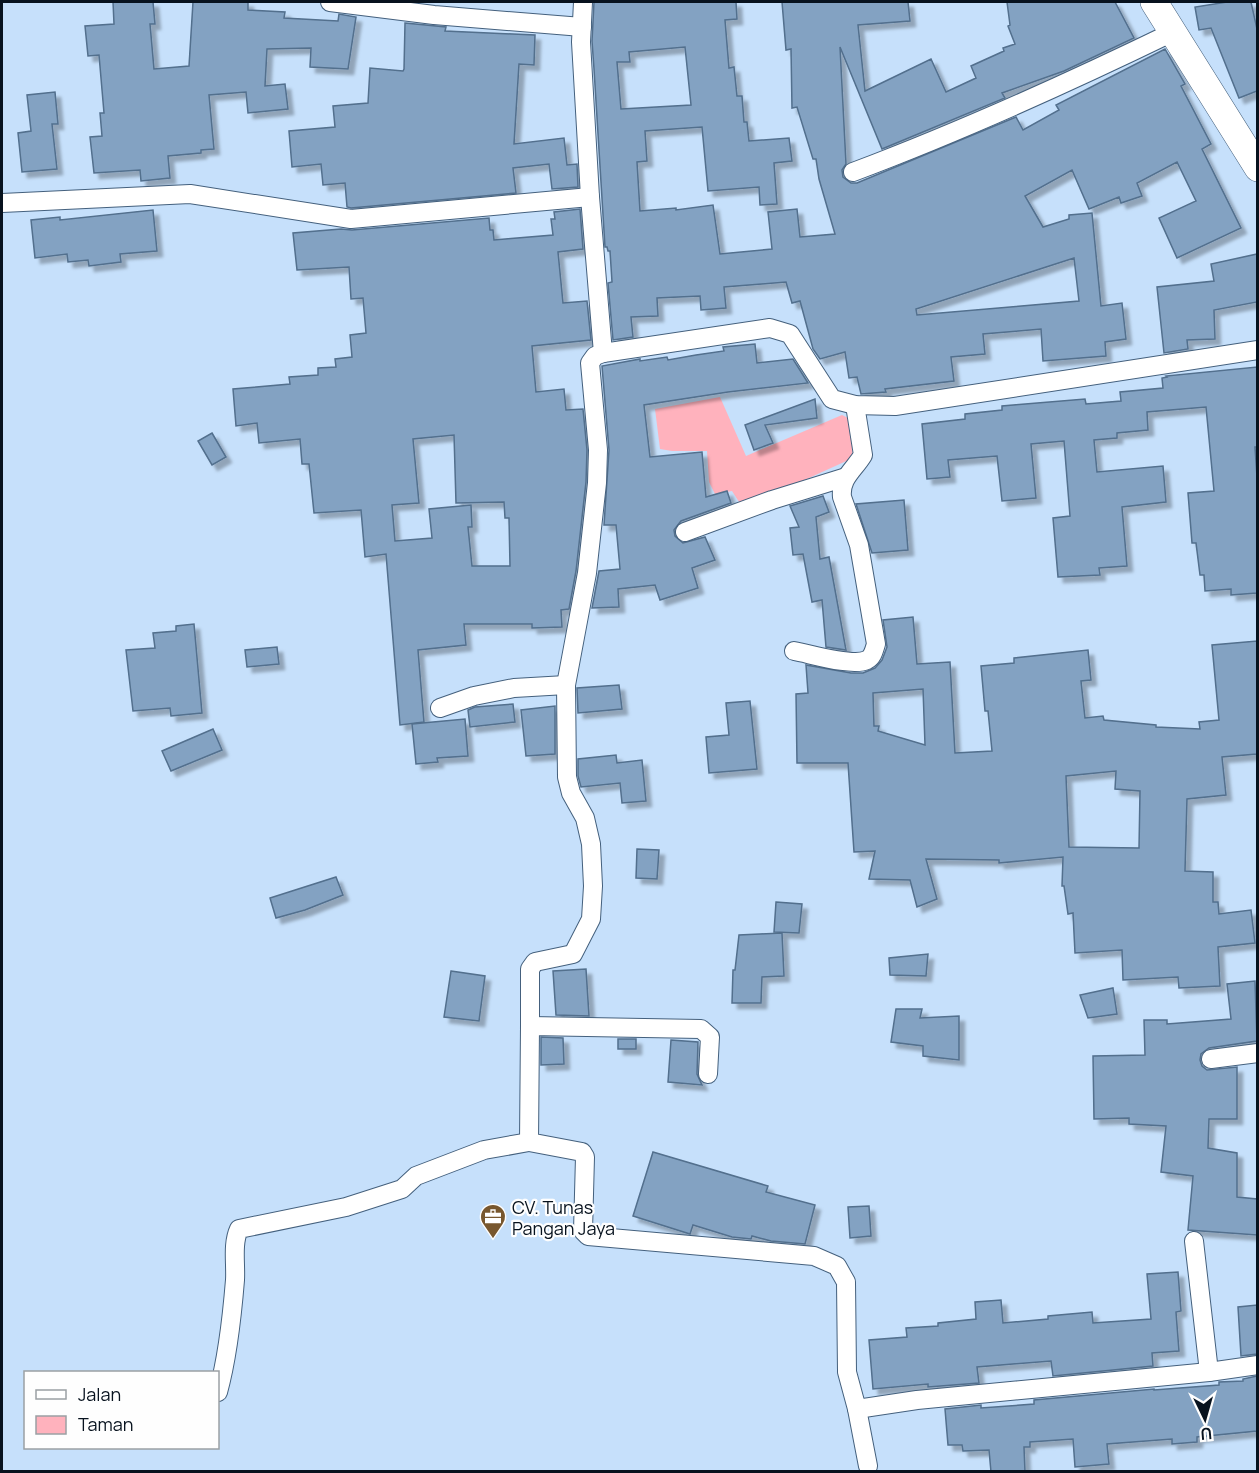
<svg xmlns="http://www.w3.org/2000/svg" width="1259" height="1473" font-family="Manrope,sans-serif">
<style>
.green{fill:#ffb2bd}
.building{fill:#83a2c2;stroke:#526f8d;stroke-width:1.5;fill-rule:evenodd;filter:url(#shadow)}
.lines{fill:none;stroke-linecap:round;stroke-linejoin:round}
.minor-casing{stroke:#44607d;stroke-width:20}
.secondary-casing{stroke:#44607d;stroke-width:28}
.minor{stroke:#fff;stroke-width:18}
.secondary{stroke:#fff;stroke-width:27}
.labels{text-anchor:middle;dominant-baseline:central;stroke-width:4.5;stroke-linejoin:round;paint-order:stroke}
.poi-label{font-size:18px;fill:#07121e;stroke:#fefefe;text-anchor:start}
</style>
<defs>
<filter id="shadow"><feDropShadow dx="5.5" dy="5.5" stdDeviation="1.5" flood-color="#0004"/></filter>
</defs>
<rect width="100%" height="100%" fill="#c6e0fb"/>
<polygon class="green" points="720,397 746,456 842,415 850,419 853,458 743,508 732,491 715,494 709,482 707,451 672,451 660,449 655,409"/>
<g class="building">
<polygon points="113,2 153,2 155,24 150,24 154,69 189,66 193,2 248,2 248,10 285,12 284,18 338,21 339,14 356,17 348,69 310,67 311,48 267,49 265,86 285,84 288,109 248,113 246,92 209,95 214,149 201,150 201,153 168,156 170,178 141,181 140,170 94,173 90,137 102,136 100,113 104,113 99,55 88,56 85,26 114,24"/>
<path d="M594,2H736L737,19L725,20L729,68L734,67L737,96H742L744,122H747L749,141L789,138L792,161L774,163L777,204L760,205L759,187L708,191L702,127L645,131L647,161L637,162L640,211L676,208V210L713,205L720,254L772,249L768,212L797,209L800,237L835,234L819,179L816,159H813L797,107L792,108L791,49L786,50L782,2H908L910,21L858,25L865,91L931,59L946,92L976,78L971,66L1004,51L1003,48L1015,44L1008,26L1010,25L1007,2H1115L1134,38L1064,71L1002,93L1005,98L882,149L840,47L846,164L842,170L843,177L851,183H857L1016,117L1023,130L1059,110L1056,105L1165,49L1185,84L1181,86L1211,144L1202,149L1241,228L1177,258L1159,218L1196,201L1177,162L1137,183L1142,196L1121,203L1119,197L1089,209L1072,170L1025,196L1043,227L1069,219V215L1092,213L1101,306L1122,303L1126,339L1105,342L1106,356L1043,361L1041,329L983,334L985,354L951,357L954,381L885,389L886,392L861,394L857,377L849,378L845,352L820,359L813,349L800,301L792,303L786,282L724,287L726,308L701,310L700,296L657,298L658,316L631,317L633,337L613,340L608,283L612,282L610,251H608L607,247H605L594,69L592,41ZM685,47L691,105L621,109L617,62H630L629,52ZM1074,258L1079,301L917,315L916,309Z"/>
<polygon points="1227,2 1251,2 1257,29 1257,91 1239,98 1211,28 1199,30 1195,7"/>
<polygon points="405,23 446,27 445,31 535,35 534,65 519,64 514,144 564,138 567,165 577,164 578,187 552,189 549,164 513,168 516,193 351,208 347,207 345,183 323,185 321,164 292,167 289,131 335,127 333,106 368,103 370,68 403,71 404,69"/>
<polygon points="55,92 58,124 52,124 57,169 22,172 18,133 31,131 27,95"/>
<path d="M580,209L583,249L558,252L563,303L587,301L591,340L532,346L536,392L564,389L566,410L583,409L587,450L586,482L576,571L569,609L561,610L562,627L532,628V624H464L466,645L418,650L424,722L400,725L386,554L365,557L361,510L314,513L309,464H302L300,439L259,443L257,423L236,426L233,389L290,384L289,377L318,375V368L336,367L335,359L352,357L350,335L366,333L363,298L351,299L349,267L297,270L293,233L341,229L352,230L489,218L490,230H493L494,240L553,235L551,219H555L554,212ZM454,435L456,503L504,502L505,518H509L510,566H472L468,527H472L471,505L429,509L432,538L395,541L392,505L419,503L413,439Z"/>
<polygon points="153,210 157,251 120,254 121,262 89,266 88,260 68,262 67,254 35,258 31,220 60,217 60,220"/>
<polygon points="1257,254 1257,302 1214,310 1215,339 1187,340 1188,349 1164,353 1157,287 1214,281 1211,264"/>
<polygon points="755,344 757,363 793,359 808,383 728,392 644,405 650,457 702,452 706,497 727,491 731,503 681,521 674,530 675,536 683,543 705,537 715,560 692,568 698,588 660,600 655,585 618,589 619,607 592,608 599,571 620,569 616,525 604,525 609,450 602,366 640,359 640,361 667,357 668,360 696,355 724,351 723,347"/>
<polygon points="1257,367 1257,447 1255,447 1257,477 1257,593 1231,595 1231,589 1205,591 1204,575 1200,575 1196,543 1192,543 1188,493 1214,491 1206,407 1147,412 1148,430 1117,433 1117,438 1094,440 1097,472 1163,466 1166,502 1122,507 1127,566 1099,568 1100,575 1058,577 1053,518 1070,516 1064,441 1031,444 1036,498 1002,501 997,456 948,460 950,477 927,479 922,424 965,419 965,414 1002,410 1002,406 1085,399 1086,404 1121,401 1120,392 1163,388 1162,378 1167,377 1166,376"/>
<polygon points="815,399 817,418 765,425 773,443 754,450 745,425"/>
<polygon points="212,433 226,457 212,465 198,441"/>
<polygon points="823,496 829,512 816,517 820,559 829,557 846,650 826,647 822,600 812,602 803,554 793,555 790,528 799,527 790,506"/>
<polygon points="904,500 908,550 872,553 856,504"/>
<path d="M913,617L917,664L950,662L955,753L992,751L988,711H985L981,666L1014,663V658L1088,650L1091,680L1081,681L1085,718L1103,716L1104,720L1156,725V727L1200,729L1199,722L1219,720L1212,645L1257,641V754L1222,757L1226,795L1187,799L1185,871L1213,872V902H1218L1219,914L1251,910L1255,943L1218,947L1220,986L1179,988L1178,977L1123,980L1122,950L1075,953L1073,913L1068,914L1064,886H1062L1063,857L999,863V860L926,859L937,899L917,907L910,880L869,879L875,851L854,852L848,763H797L796,694L808,693L806,665L851,673H863L875,668L882,660L887,647L883,620ZM923,689L925,745L878,731L879,726H874L873,693ZM1116,771L1115,789L1140,791L1139,848L1069,847L1066,776Z"/>
<polygon points="194,624 202,713 171,716 170,708 133,711 126,650 155,648 153,633 176,631 176,626"/>
<polygon points="277,647 279,664 247,667 245,650"/>
<polygon points="619,685 622,709 578,713 577,688"/>
<polygon points="750,701 757,769 709,773 706,737 729,735 726,703"/>
<polygon points="513,704 515,722 470,727 468,710 475,707"/>
<polygon points="555,706 555,754 526,756 521,710"/>
<polygon points="465,719 468,756 437,758 438,762 416,764 412,724"/>
<polygon points="213,729 222,750 171,771 162,751"/>
<polygon points="616,755 617,763 642,760 646,801 622,803 620,783 581,787 578,776 578,759"/>
<polygon points="637,849 659,850 657,879 636,878"/>
<polygon points="336,877 343,895 305,910 276,918 270,898"/>
<polygon points="776,902 802,904 799,933 774,932"/>
<polygon points="782,933 784,976 762,977 761,1003 732,1003 733,970 735,970 739,935"/>
<polygon points="928,954 926,976 890,975 889,958"/>
<polygon points="586,969 589,1016 556,1015 553,971"/>
<polygon points="451,971 485,976 479,1021 444,1017"/>
<polygon points="1255,981 1257,1041 1209,1048 1201,1054 1200,1060 1202,1066 1207,1070 1237,1067 1237,1119 1209,1119 1208,1148 1237,1153 1237,1197 1257,1199 1257,1235 1188,1230 1193,1176 1161,1172 1166,1126 1129,1124 1129,1118 1094,1119 1093,1056 1145,1055 1144,1020 1167,1020 1167,1024 1231,1019 1227,984"/>
<polygon points="1113,988 1117,1014 1088,1018 1080,995"/>
<polygon points="896,1009 922,1009 920,1018 959,1016 959,1060 923,1056 923,1046 891,1042"/>
<polygon points="541,1037 563,1038 564,1064 541,1065"/>
<rect x="618" y="1039" width="18" height="10"/>
<polygon points="671,1040 698,1042 697,1074 702,1085 668,1082"/>
<polygon points="653,1152 768,1186 766,1192 815,1205 805,1244 771,1241 752,1236 751,1239 732,1237 693,1225 690,1234 633,1216"/>
<polygon points="869,1206 871,1236 850,1238 848,1207"/>
<polygon points="1178,1272 1181,1311 1176,1312 1179,1351 1152,1353 1153,1366 1053,1376 1051,1361 977,1367 979,1383 928,1387 928,1384 873,1389 869,1340 907,1337 906,1328 938,1326 938,1323 976,1319 975,1302 1001,1300 1003,1323 1048,1319 1048,1316 1092,1312 1093,1323 1151,1319 1147,1274"/>
<polygon points="1257,1305 1257,1354 1241,1356 1238,1307"/>
<polygon points="1257,1376 1257,1431 1197,1437 1197,1442 1172,1444 1172,1439 1107,1444 1109,1464 1075,1467 1073,1439 1030,1442 1030,1447 1024,1447 1025,1472 991,1472 989,1450 963,1451 962,1445 948,1445 945,1409 981,1405 981,1408 1034,1404 1034,1400 1154,1389 1154,1390 1219,1385 1219,1382 1243,1381 1243,1379"/>
</g>
<g class="lines">
<defs>
<g id="minor">
<polyline points="330,2 434,15 582,27"/>
<polyline points="583,2 581,42 590,197 603,353 770,328 790,334 832,399 855,405 895,406 1258,350"/>
<path d="M853,172C962,131 1068,83 1173,32"/>
<polyline points="2,203 190,194 351,219 590,197"/>
<polyline points="685,532 772,500 846,477"/>
<path d="M794,651C811,654 852,667 867,660C873,657 874,650 876,644L859,545L842,497C840,478 854,470 863,455L855,405"/>
<polyline points="440,708 474,696 514,688 566,685"/>
<polyline points="530,1026 530,969 535,962 573,954 591,919 593,886 591,844 585,818 571,793 567,777 566,685 587,573 597,483 598,450 590,363 595,356 603,353"/>
<polyline points="1211,1059 1258,1053"/>
<polyline points="708,1074 710,1037 701,1029 530,1026 529,1142 582,1152 585,1157 583,1231 588,1236 814,1256 837,1266 846,1282 847,1372 857,1409 917,1400 1209,1372 1258,1365"/>
<polyline points="1194,1241 1209,1372"/>
<path d="M218,1392C228,1356 232,1317 235,1280C236,1264 232,1244 239,1229L346,1207L402,1189L416,1176L484,1150L529,1142"/>
<polyline points="857,1409 868,1466"/>
</g>
<polyline id="secondary" points="1154,2 1258,168"/>
</defs>
<use href="#minor" class="minor-casing"/>
<use href="#secondary" class="secondary-casing"/>
<use href="#minor" class="minor"/>
<use href="#secondary" class="secondary"/>
</g>
<defs>
<symbol id="office-pin" viewBox="-11 -11 22 30"><path d="M0 17L-7.5 6A9.5 9.5 0 1 1 7.5 6Z" fill="#78572e" stroke="#fefefe"/><path d="M-6-3h4V-5.5h4V-3h4V5H-6ZM-1-4.5V-3h2v-1.5ZM-6 0V1H6V0Z" fill="#fff"/></symbol>
</defs>
<g fill-rule="evenodd">
<use href="#office-pin" x="478" y="1202" width="30" height="40"/>
</g>
<g class="labels">
<g class="poi-label">
<text x="512" y="1207">CV. Tunas<tspan x="512" dy="21">Pangan Jaya</tspan></text>
</g>
</g>
<rect width="1259" height="1473" fill="none" stroke="#07121e" stroke-width="6"/>
<rect x="24" y="1371" width="195" height="78" fill="#fefefe" stroke="#9ba0a4" stroke-width="1.5"/>
<rect x="36" y="1390" width="30" height="9" fill="#ffffff" stroke="#9ba0a4" stroke-width="1.5"/>
<text x="78" y="1401" font-size="18" fill="#07121e">Jalan</text>
<rect x="36" y="1416" width="30" height="18" fill="#ffb2bd" stroke="#9ba0a4" stroke-width="1.5"/>
<text x="78" y="1431" font-size="18" fill="#07121e">Taman</text>
<g transform="translate(1205 1419) rotate(175)" stroke="#fefefe" stroke-width="4.5" paint-order="stroke">
<path d="M0-4.5L10 22L0 15L-10 22Z" fill="#07121e"/>
<text y="-9" font-size="16" font-weight="bold" text-anchor="middle" fill="#07121e">U</text>
</g>
</svg>
